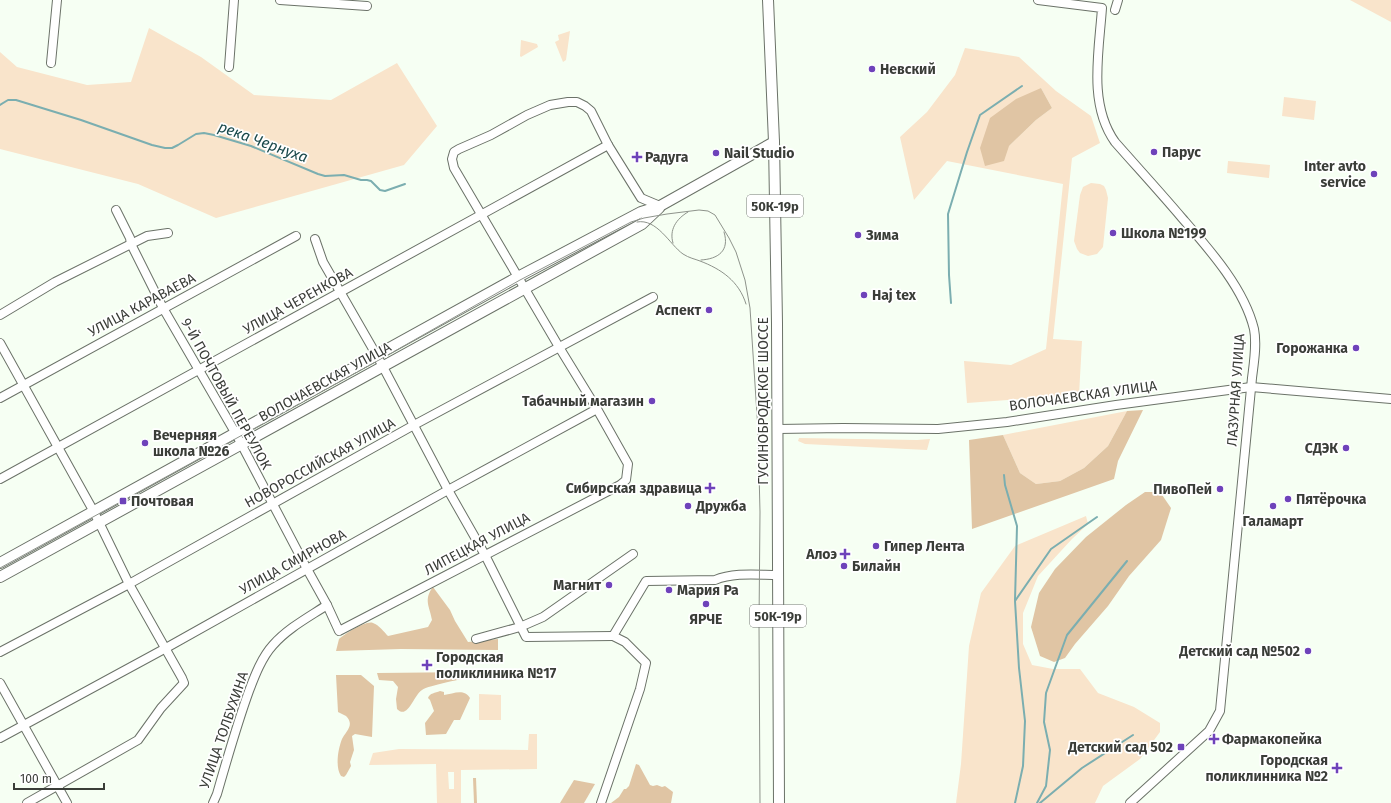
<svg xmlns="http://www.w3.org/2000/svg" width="1391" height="803" font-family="'Fira Sans',sans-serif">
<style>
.green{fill:#f9e4cb;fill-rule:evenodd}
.forest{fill:#e0c5a4}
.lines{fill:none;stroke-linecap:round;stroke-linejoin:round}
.stream{stroke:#7baeb0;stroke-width:2}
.minor-casing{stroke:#6b7268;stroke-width:10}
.major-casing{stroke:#6b7268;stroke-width:12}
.minor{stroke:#fff;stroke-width:8}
.major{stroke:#fff;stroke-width:10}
.tram{stroke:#8e938b;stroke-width:1}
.poi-dot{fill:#6e42ba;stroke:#fff;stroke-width:1.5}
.labels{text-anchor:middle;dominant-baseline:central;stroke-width:3.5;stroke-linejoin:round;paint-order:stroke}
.shield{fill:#fff;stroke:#757774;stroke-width:1}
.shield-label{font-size:13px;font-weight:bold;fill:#3a3d38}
.poi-label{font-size:14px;font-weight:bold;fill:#3a3d38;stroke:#fff;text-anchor:start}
.street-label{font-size:14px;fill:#3a3d38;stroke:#fff}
.water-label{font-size:15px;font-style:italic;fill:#1a494b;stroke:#fff}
</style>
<rect width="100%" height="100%" fill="#f6fff3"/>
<g class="green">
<polygon points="1350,0 1391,0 1391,22"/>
<polygon points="149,28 201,57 254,95 331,100 397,63 437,126 404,165 216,218 138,184 0,149 0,52 17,67 87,85 131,82"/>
<polygon points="570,31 566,60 563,62 555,42 559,40 558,35"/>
<polygon points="521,40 537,44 538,47 521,57 520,56"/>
<path d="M965,48L1019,57L1056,91L1091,116L1100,143L1072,158L1053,339L1082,341L1079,395L967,403L964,361L1011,365L1046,349L1063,184L947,161L914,200L900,137L927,112L955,75ZM1041,88L1052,108L1036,120L1009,146Z"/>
<polygon points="1284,97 1316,101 1314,120 1282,116"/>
<polygon points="1228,161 1270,165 1269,178 1227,173"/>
<polygon points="1091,183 1100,184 1104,186 1106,190 1108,198 1103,247 1097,254 1088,256 1080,253 1077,249 1074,241 1080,195 1083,187"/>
<polygon points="1127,411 1108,446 1084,468 1060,481 1036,484 1020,473 1003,435"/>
<polygon points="799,438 917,440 930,439 927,450 805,444 798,441"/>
<polygon points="1086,516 1088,524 1072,539 1038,576 1023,613 1023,644 1032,665 1053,669 1080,669 1098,693 1134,707 1160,723 1160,732 1140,759 1103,786 1095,803 956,803 961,764 969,646 981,593 1015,546"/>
<polygon points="479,694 501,695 501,720 479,720"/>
<path d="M529,734H537V769L461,770V803H437L436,764L369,765L373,753L399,749L528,750ZM448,772H454V789H449Z"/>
</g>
<g class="forest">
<polygon points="1041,88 1052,108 1036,120 1009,146 1004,161 985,166 980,148 990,118 1016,99"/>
<polygon points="1143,410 1118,461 1114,479 972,529 969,440 1003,435 1020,473 1036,484 1060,481 1084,468 1108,446 1127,411"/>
<polygon points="1145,492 1160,492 1171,508 1161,540 1129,576 1108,606 1075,644 1065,658 1054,662 1040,656 1031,627 1039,593 1055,569 1086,537 1126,505"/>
<path d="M433,587L450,610L455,621L468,642L498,639V650L401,649L336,651L339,639C345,634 366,620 373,623C379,625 384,632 388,636L428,627L432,620C430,607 423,600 433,587Z"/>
<path d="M475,672V676C464,679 429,685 422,690C413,696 408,720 397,709L396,699L398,687L393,681L379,680L377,673Z"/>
<path d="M336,675H361L374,686L372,737L355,734L352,736L354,750L350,762L351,766L346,775L344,777L341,776C335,767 338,749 342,739C346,731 355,725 346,716L338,712Z"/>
<path d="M440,691L444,692V695C453,694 464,688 470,698L460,720H454L446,734L426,735L425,723L434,711L430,700L428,698C430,693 435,693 440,691Z"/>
<polygon points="636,764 639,765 650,785 653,786 657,785 662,787 665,786 673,792 671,803 611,803 619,797 624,789 626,789 629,786"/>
<polygon points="473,778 476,778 477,803 474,803"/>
<polygon points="574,780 595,784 584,803 560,803"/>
</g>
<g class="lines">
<g class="stream">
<polyline points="0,105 8,100 16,100 81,120 152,145 165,148 172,148 178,145 196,134 204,133 214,135 251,146 318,174 325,176 344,175 361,180 367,180 371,181 380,190 385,191 405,184"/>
<polyline points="951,303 949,275 948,214 967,152 980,115 1022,86"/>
<polyline points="1004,475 1005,485 1017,526 1015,600"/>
<polyline points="1015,803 1023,766 1025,721 1019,668 1015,601 1051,549 1097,517"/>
<polyline points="1037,803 1046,786 1050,750 1044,722 1046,693 1067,635 1127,561"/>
<polyline points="1040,803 1082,768 1133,735"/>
</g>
<defs>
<g id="minor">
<polyline points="280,0 367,6"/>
<path d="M1038,0L1102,8C1099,52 1088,104 1115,142C1137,167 1160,192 1182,218C1209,249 1244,288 1254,329C1257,344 1254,362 1252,378L1220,711L1209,731L1130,803"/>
<polyline points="1115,10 1118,0"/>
<polyline points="51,63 57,0"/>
<polyline points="229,67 234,0"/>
<polyline points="116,210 130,238 131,244 163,308 236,434 307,569 327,605 339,631 620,485 626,480 628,464 597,409 559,347 454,168 452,159 454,152 459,149 491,135 527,115 550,105 568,102 577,102 585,106 591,111 608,145 641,198 660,206"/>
<polyline points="315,239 323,262 381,363 448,490 485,555 526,637 613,636"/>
<polyline points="0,315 55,282 147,236 168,233"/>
<polyline points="0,343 94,512 129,584 182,678 184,683 161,708 138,740 27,803"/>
<polyline points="0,398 296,236"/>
<polyline points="778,429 843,428 938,429 1007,422 1116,405 1251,387 1391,399"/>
<polyline points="0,479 608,145"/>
<polyline points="476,639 520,627 543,617 633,554"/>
<polyline points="0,652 129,584 414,425 653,297"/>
<polyline points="0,683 67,803"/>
<polyline points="0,738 166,648 448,490 597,409"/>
<path d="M213,803L217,794C227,759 237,724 249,691C255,675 262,657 273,645C288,628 309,617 327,605"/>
<path d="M601,803L640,689L646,663L625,642L613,636L646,581L715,580C734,572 758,575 778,575"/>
</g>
<g id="major">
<polyline points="768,0 774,142 777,323 779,803"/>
<polyline points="0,563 518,277 641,212 660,206 774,142"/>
<polyline points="0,577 642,224 659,208"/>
</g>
</defs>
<use href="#minor" class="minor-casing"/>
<use href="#major" class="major-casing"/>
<use href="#minor" class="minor"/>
<use href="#major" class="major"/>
<g class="tram">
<path d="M637,222C657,218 670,245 683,254C689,258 695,259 700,261C721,269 739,281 746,304"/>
<path d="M673,243C669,230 676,219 688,212"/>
<path d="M701,260C718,259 730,251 724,232"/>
<polyline points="0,568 379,360 520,280 631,222 644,218 667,214 699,210 708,211 715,215 729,238 736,252 745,280 750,308 758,430 760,512 759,624 760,803"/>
</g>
</g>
<g class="poi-dot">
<circle cx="872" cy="69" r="4"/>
<circle cx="1154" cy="152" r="4"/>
<circle cx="716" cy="153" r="4"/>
<path d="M635 151h4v4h4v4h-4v4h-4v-4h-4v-4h4z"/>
<circle cx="1374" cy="174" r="4"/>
<circle cx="1113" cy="233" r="4"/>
<circle cx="858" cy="235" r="4"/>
<circle cx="864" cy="295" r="4"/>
<circle cx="709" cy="310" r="4"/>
<circle cx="1356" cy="348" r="4"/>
<circle cx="652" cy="401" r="4"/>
<circle cx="145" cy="443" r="4"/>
<circle cx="1346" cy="448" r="4"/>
<path d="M708 482h4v4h4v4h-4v4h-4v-4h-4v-4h4z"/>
<circle cx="1220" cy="489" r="4"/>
<circle cx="1288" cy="499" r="4"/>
<rect x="119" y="497" width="8" height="8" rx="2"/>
<circle cx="688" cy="506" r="4"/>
<circle cx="1273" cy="506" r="4"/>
<circle cx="876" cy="546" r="4"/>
<path d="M843 548h4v4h4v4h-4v4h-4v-4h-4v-4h4z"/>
<circle cx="844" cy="566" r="4"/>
<circle cx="609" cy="585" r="4"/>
<circle cx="669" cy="590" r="4"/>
<circle cx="706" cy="604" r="4"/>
<circle cx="1308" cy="651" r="4"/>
<path d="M425 659h4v4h4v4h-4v4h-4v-4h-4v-4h4z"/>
<path d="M1212 733h4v4h4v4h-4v4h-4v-4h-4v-4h4z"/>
<rect x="1177" y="743" width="8" height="8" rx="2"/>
<path d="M1335 762h4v4h4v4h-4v4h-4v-4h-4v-4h4z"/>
</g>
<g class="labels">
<g class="shield">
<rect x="747" y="195" width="56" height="22" rx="3"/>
<rect x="750" y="605" width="56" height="22" rx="3"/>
</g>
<g class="shield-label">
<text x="775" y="206">50К-19р</text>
<text x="778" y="616">50К-19р</text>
</g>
<g class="poi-label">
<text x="880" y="69">Невский</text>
<text x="1162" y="152">Парус</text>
<text x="724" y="153">Nail Studio</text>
<text x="645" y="157">Радуга</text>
<text x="1366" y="166" text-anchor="end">Inter avto<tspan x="1366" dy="16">service</tspan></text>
<text x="1121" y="233">Школа №199</text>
<text x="866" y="235">Зима</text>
<text x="872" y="295">Haj tex</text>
<text x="701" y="310" text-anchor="end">Аспект</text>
<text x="1348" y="348" text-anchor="end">Горожанка</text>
<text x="644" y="401" text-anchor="end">Табачный магазин</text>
<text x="153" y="435">Вечерняя<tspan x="153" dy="16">школа №26</tspan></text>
<text x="1338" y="448" text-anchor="end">СДЭК</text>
<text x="702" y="488" text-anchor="end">Сибирская здравица</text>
<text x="1212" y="489" text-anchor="end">ПивоПей</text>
<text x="1296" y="499">Пятёрочка</text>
<text x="131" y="501">Почтовая</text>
<text x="696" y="506">Дружба</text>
<text x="1273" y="521" text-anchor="middle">Галамарт</text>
<text x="884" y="546">Гипер Лента</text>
<text x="837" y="554" text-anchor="end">Алоэ</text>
<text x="852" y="566">Билайн</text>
<text x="601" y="585" text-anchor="end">Магнит</text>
<text x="677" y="590">Мария Ра</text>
<text x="706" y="619" text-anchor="middle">ЯРЧЕ</text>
<text x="1300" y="651" text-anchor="end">Детский сад №502</text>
<text x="436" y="657">Городская<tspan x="436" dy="16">поликлиника №17</tspan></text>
<text x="1222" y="739">Фармакопейка</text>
<text x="1173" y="747" text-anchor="end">Детский сад 502</text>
<text x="1328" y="760" text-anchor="end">Городская<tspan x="1328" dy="16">поликлинника №2</tspan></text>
</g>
<g class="street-label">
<text transform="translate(298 301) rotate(-29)">УЛИЦА ЧЕРЕНКОВА</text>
<text transform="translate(142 305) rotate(-28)">УЛИЦА КАРАВАЕВА</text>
<text transform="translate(325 382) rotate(-29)">ВОЛОЧАЕВСКАЯ УЛИЦА</text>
<text transform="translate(1236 390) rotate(-86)">ЛАЗУРНАЯ УЛИЦА</text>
<text transform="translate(226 394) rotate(61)">9-Й ПОЧТОВЫЙ ПЕРЕУЛОК</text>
<text transform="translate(1083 396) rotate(-8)">ВОЛОЧАЕВСКАЯ УЛИЦА</text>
<text transform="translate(763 401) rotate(-90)">ГУСИНОБРОДСКОЕ ШОССЕ</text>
<text transform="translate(320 463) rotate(-29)">НОВОРОССИЙСКАЯ УЛИЦА</text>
<text transform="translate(477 544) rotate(-28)">ЛИПЕЦКАЯ УЛИЦА</text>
<text transform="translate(293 562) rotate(-29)">УЛИЦА СМИРНОВА</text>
<text transform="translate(224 730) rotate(-71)">УЛИЦА ТОЛБУХИНА</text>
</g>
<g class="water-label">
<text transform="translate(263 142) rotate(20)">река Чернуха</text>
</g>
</g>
<path d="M14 783v6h90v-6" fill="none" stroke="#3a3d38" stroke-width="2"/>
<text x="20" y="783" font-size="12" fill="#3a3d38" stroke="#ffffff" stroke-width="3" paint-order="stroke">100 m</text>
</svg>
